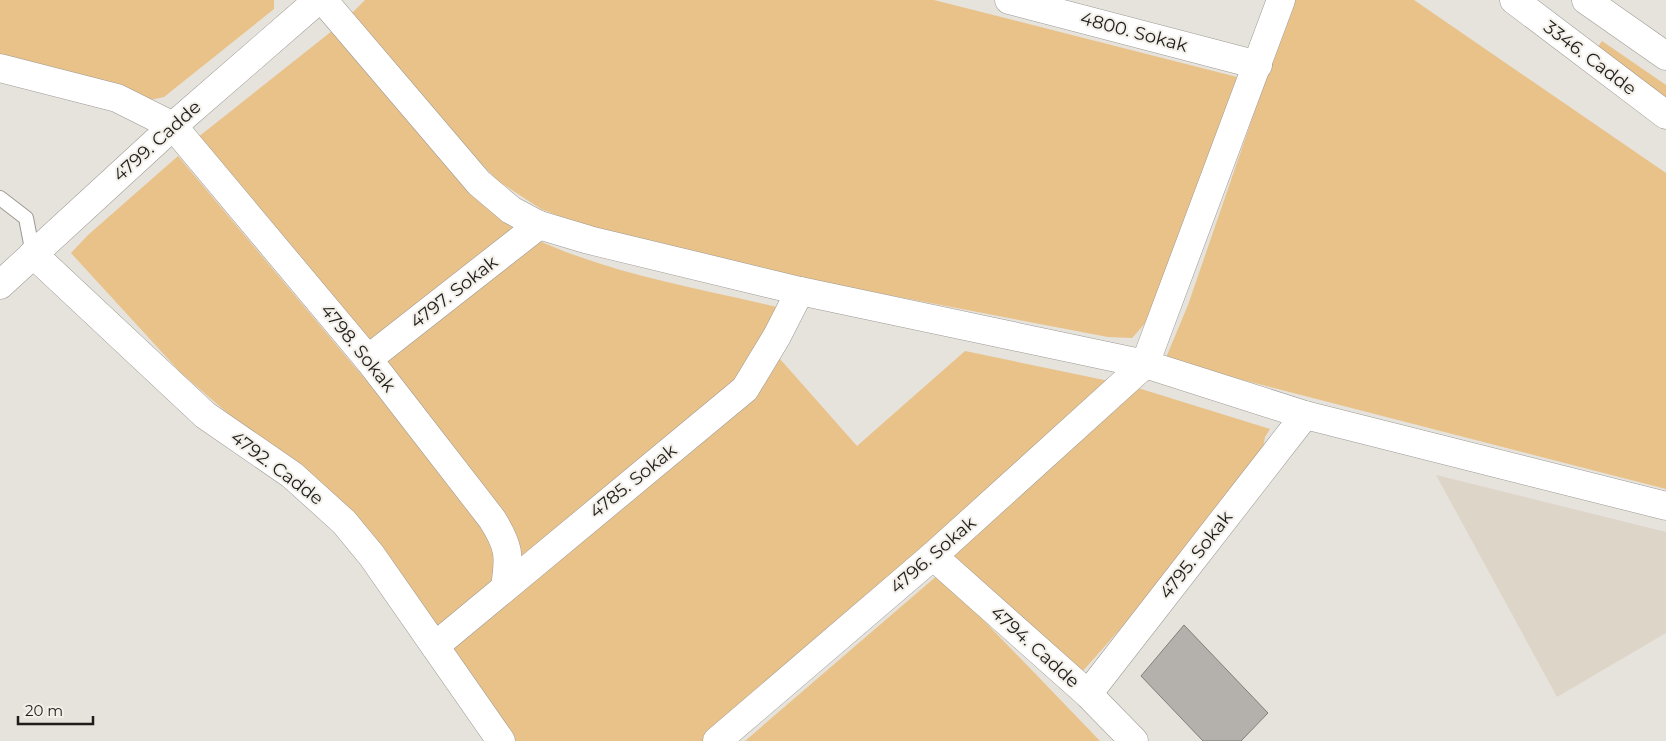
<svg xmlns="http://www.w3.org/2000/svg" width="1666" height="741" font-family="Montserrat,sans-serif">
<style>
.built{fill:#ded5c9}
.green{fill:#e9c289}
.building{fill:#b4b0ab;stroke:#827e79}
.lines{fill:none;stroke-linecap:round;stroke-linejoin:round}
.service-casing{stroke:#9d9994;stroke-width:16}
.minor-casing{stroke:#9d9994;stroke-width:29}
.tertiary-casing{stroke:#9d9994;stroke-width:29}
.service{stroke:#fff;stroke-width:14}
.minor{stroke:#fff;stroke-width:28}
.tertiary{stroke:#fff;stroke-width:28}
.labels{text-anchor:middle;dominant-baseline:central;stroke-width:4;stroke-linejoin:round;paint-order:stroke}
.street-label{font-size:18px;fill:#1f1d1b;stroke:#f3efe9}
</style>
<rect width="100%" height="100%" fill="#e6e2dc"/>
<polygon class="built" points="1436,475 1666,532 1666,633 1557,697"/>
<g class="green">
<polygon points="0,0 274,0 274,9 164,97 150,100 0,55"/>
<polygon points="365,0 934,0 1237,77 1149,319 1132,338 1108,337 862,290 618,239 541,209 498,181 376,54 352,13"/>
<polygon points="1293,0 1414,0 1666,173 1666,489 1165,360 1188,305"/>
<polygon points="332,31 495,214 523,231 369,348 197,138"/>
<polygon points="1602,41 1666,85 1666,99 1597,48"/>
<polygon points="178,156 494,533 495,584 432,634 253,435 181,373 71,253 88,235"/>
<path d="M531,237C608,274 699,288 781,308L741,378L517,569L386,363L387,351Z"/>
<polygon points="965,351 1109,381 706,741 512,741 443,647 678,462 780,359 857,446"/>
<polygon points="1138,388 1270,429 1265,437 1262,453 1120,629 1082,672 948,556"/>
<polygon points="939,574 1100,741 745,741"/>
</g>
<polygon class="building" points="1184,625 1268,713 1241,741 1203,741 1141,676"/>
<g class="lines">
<defs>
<polyline id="service" points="0,198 26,218 33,254"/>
<g id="minor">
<polyline points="323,0 479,183 511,210 539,225 589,240 800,291 1145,364 1305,415 1666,506"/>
<polyline points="1009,0 1258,65"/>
<path d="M0,68L117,98L173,126L368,359L492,519C509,546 510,555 505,587"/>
<polyline points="33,254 205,415 292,475 344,522 372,556 501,741"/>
<polyline points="368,359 539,225"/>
<polyline points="933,556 1088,694 1134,741"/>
<polyline points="435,646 745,389 777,336 800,291"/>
<polyline points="1088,694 1305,415"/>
<polyline points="717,741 933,556 1145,364 1281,0"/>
</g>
<g id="tertiary">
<polyline points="1514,0 1666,115"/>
<polyline points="1586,0 1666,56"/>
<polyline points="0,285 173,126 318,0"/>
</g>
</defs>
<use href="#service" class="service-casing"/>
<use href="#minor" class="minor-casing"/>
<use href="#tertiary" class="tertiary-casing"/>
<use href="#service" class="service"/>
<use href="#minor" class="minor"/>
<use href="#tertiary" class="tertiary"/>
</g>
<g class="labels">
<g class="street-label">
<text transform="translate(1134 32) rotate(15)">4800. Sokak</text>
<text transform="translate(1590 58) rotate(37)">3346. Cadde</text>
<text transform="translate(157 141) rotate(-42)">4799. Cadde</text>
<text transform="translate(454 292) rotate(-38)">4797. Sokak</text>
<text transform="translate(358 348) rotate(51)">4798. Sokak</text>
<text transform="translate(277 468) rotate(37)">4792. Cadde</text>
<text transform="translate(633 481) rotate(-39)">4785. Sokak</text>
<text transform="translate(933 555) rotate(-41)">4796. Sokak</text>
<text transform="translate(1196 555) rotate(-52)">4795. Sokak</text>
<text transform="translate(1035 647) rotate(42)">4794. Cadde</text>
</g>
</g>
<path d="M18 716v8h75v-8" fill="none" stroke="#1f1d1b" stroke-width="2.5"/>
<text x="25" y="716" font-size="15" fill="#1f1d1b" stroke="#f3efe9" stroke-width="4" paint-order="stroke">20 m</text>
</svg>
